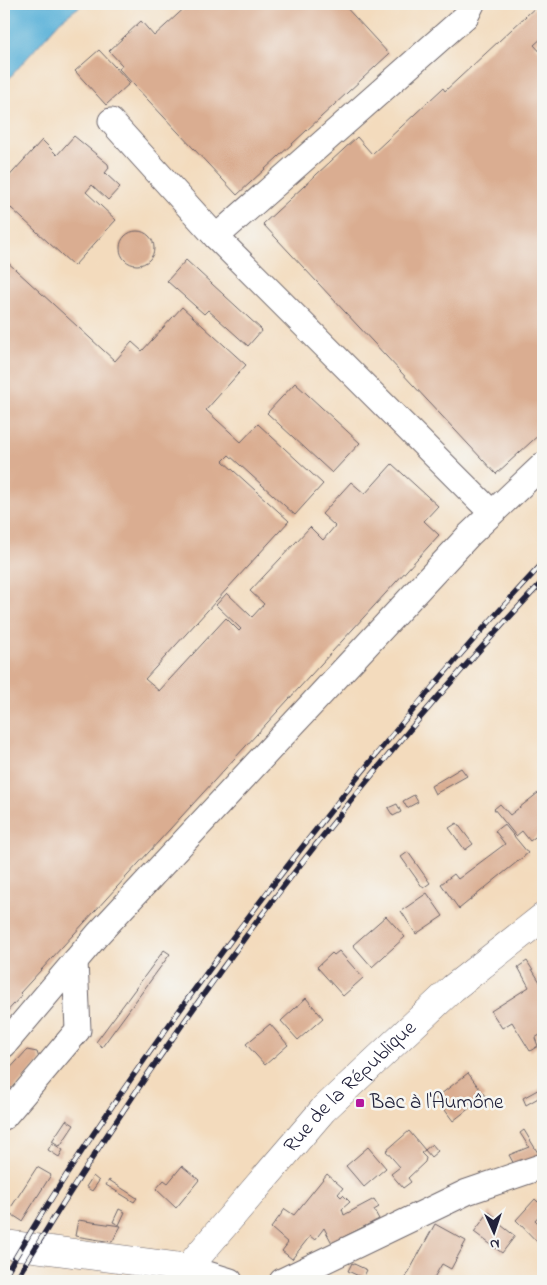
<svg xmlns="http://www.w3.org/2000/svg" width="547" height="1285" font-family="'Indie Flower',sans-serif">
<style>
.water{fill:#5db3d9;stroke:#406a8a}
.building{fill:#daad91}
.lines{fill:none;stroke-linecap:round;stroke-linejoin:round}
.minor-casing{stroke:#6b6368;stroke-width:27}
.major-casing{stroke:#6b6368;stroke-width:29}
.minor{stroke:#fff;stroke-width:25}
.major{stroke:#fff;stroke-width:28}
.rail-casing{stroke:#22223b;stroke-width:5.5}
.rail{stroke:#f6f6f2;stroke-width:4;stroke-dasharray:11;stroke-linecap:butt}
.poi-dot{fill:#b5179e;stroke:#f6f6f2;stroke-width:2}
.labels{text-anchor:middle;dominant-baseline:central;stroke-width:5;stroke-linejoin:round;paint-order:stroke}
.street-label{font-size:21px;fill:#22223b;stroke:#f6f6f2}
.poi-label{font-size:21px;fill:#22223b;stroke:#f6f6f2;text-anchor:start}
</style>
<rect width="100%" height="100%" fill="#f6f6f2"/>
<filter id="ink" filterUnits="userSpaceOnUse"><feTurbulence type="fractalNoise" baseFrequency=".02" numOctaves="2"/><feDisplacementMap in="SourceGraphic" scale="10" xChannelSelector="R" yChannelSelector="G"/><feConvolveMatrix kernelMatrix="1 2 1 2 8 2 1 2 1" color-interpolation-filters="sRGB"/></filter>
<filter id="wash" filterUnits="userSpaceOnUse"><feTurbulence type="fractalNoise" baseFrequency=".0096" numOctaves="4" result="noise"/><feDisplacementMap in="SourceGraphic" scale="20" xChannelSelector="R" yChannelSelector="G"/><feGaussianBlur stdDeviation="1.12" result="paint"/><feColorMatrix in="noise" values="0 0 0 0 0 0 0 0 0 0 0 0 0 0 0 0 0 1.4 0 .05"/><feComposite in="paint" operator="in"/></filter>
<g filter="url(#wash)">
<rect width="100%" height="100%" fill="#f3dbbd"/>
<polygon class="water" points="4,4 83,4 60,21 4,84"/>
<g id="blocks">
<g class="building">
<polygon points="189,4 343,4 389,54 237,195 119,69 122,65 109,51 141,21 154,36"/>
<polygon points="539,4 543,4 543,37 534,45 543,55 543,431 496,474 263,224 357,137 372,154 443,88 445,91"/>
<polygon points="99,50 130,83 106,105 75,71"/>
<polygon points="74,136 108,164 109,168 105,173 120,187 108,200 92,185 86,192 116,220 74,266 11,208 7,212 4,209 4,182 42,140 57,155"/>
<circle cx="137" cy="248" r="17"/>
<polygon points="4,259 115,361 132,342 142,351 182,307 246,365 206,410 241,442 258,424 323,484 295,515 229,455 223,461 289,521 145,679 159,691 226,618 239,631 241,629 216,605 227,593 252,617 264,604 250,591 310,527 323,540 335,526 322,514 351,482 365,494 392,464 438,506 424,521 439,535 20,993 22,995 4,1015"/>
<polygon points="186,260 262,330 248,346 208,310 204,314 167,281"/>
<polygon points="295,383 360,443 332,473 267,413"/>
<polygon points="461,768 467,776 435,794 431,786"/>
<polygon points="538,793 543,800 543,831 530,841 522,831 516,836 494,809 500,804 510,815"/>
<polygon points="414,795 418,802 407,808 403,801"/>
<polygon points="397,804 401,812 393,816 388,808"/>
<polygon points="457,823 473,844 465,850 449,828"/>
<polygon points="504,824 528,853 459,909 441,884 454,874 458,879 505,844 495,831"/>
<polygon points="408,852 430,883 423,888 401,857"/>
<polygon points="427,893 443,916 416,934 401,911"/>
<polygon points="386,916 405,937 372,967 353,945"/>
<polygon points="164,950 170,954 102,1047 96,1042"/>
<polygon points="339,951 363,978 343,996 317,967 332,953 334,955"/>
<polygon points="527,961 543,987 543,1033 535,1038 538,1046 530,1051 512,1022 502,1028 491,1011 529,987 518,967"/>
<polygon points="306,998 323,1018 298,1040 281,1021"/>
<polygon points="270,1024 288,1045 265,1065 246,1044"/>
<polygon points="27,1050 37,1052 40,1061 4,1100 4,1075"/>
<polygon points="468,1073 485,1096 453,1121 436,1098"/>
<polygon points="543,1087 543,1102 540,1097 526,1105 523,1098"/>
<polygon points="66,1120 74,1125 60,1146 52,1141"/>
<polygon points="524,1130 538,1153 543,1151 543,1156 515,1166 509,1155 529,1147 520,1133"/>
<polygon points="409,1131 425,1150 421,1153 426,1158 425,1162 408,1178 411,1182 403,1188 391,1174 400,1167 386,1151"/>
<polygon points="52,1143 63,1150 59,1157 48,1150"/>
<polygon points="432,1144 438,1151 431,1157 425,1150"/>
<polygon points="368,1147 386,1168 364,1187 346,1166"/>
<polygon points="182,1166 199,1180 176,1208 156,1189 164,1180 168,1183"/>
<polygon points="37,1167 51,1175 22,1221 8,1212"/>
<polygon points="327,1174 343,1188 338,1194 341,1197 343,1195 350,1202 342,1209 344,1215 374,1199 379,1207 374,1210 379,1219 332,1243 324,1228 315,1240 310,1236 292,1259 282,1251 288,1243 271,1228 285,1209 294,1215"/>
<polygon points="93,1176 99,1181 92,1191 86,1187"/>
<polygon points="109,1180 137,1198 134,1202 106,1185"/>
<polygon points="535,1199 538,1202 541,1199 543,1201 543,1211 535,1220 543,1228 543,1248 516,1220"/>
<polygon points="119,1209 125,1212 119,1225 113,1222"/>
<polygon points="489,1212 499,1220 497,1222 515,1236 502,1253 474,1232"/>
<polygon points="78,1220 121,1226 112,1242 75,1236"/>
<polygon points="435,1224 466,1241 451,1269 442,1264 432,1281 408,1281 405,1279"/>
<polygon points="352,1263 367,1270 363,1278 348,1271"/>
</g>
</g>
</g>
<g filter="url(#ink)">
<use href="#blocks" fill-opacity="0" stroke="#6b6368" stroke-width="1"/>
<g class="lines">
<defs>
<g id="minor">
<polyline points="111,121 216,237 492,513"/>
<polyline points="216,237 466,16 472,4"/>
<polyline points="4,1045 98,934 469,535 543,465"/>
<polyline points="4,1117 78,1030 75,961"/>
<polyline points="188,1268 230,1281"/>
<polyline points="282,1281 467,1192 543,1166"/>
</g>
<g id="major">
<polyline points="4,1244 188,1268"/>
<path id="s1" d="M181,1281L188,1268L214,1237L323,1110L453,988L543,917"/>
</g>
</defs>
<use href="#minor" class="minor-casing"/>
<use href="#major" class="major-casing"/>
<use href="#minor" class="minor"/>
<use href="#major" class="major"/>
<defs>
<g id="rail">
<path d="M4,1277C69,1164 145,1057 222,952C323,817 428,686 543,563"/>
<path d="M15,1281C166,1031 343,793 543,581"/>
</g>
</defs>
<use href="#rail" class="rail-casing"/>
<use href="#rail" class="rail"/>
</g>
</g>
<rect class="poi-dot" x="355" y="1098" width="10" height="10" rx="2.5"/>
<g class="labels">
<g class="street-label">
<text stroke="none"><textPath href="#s1" startOffset="258">Rue de la République</textPath></text>
</g>
<g class="poi-label">
<text x="370" y="1103">Bac à l'Aumône</text>
</g>
</g>
<rect width="547" height="1285" fill="none" stroke="#f6f6f2" stroke-width="20"/>
<g transform="translate(494 1232) rotate(177)" stroke="#f6f6f2" stroke-width="4" paint-order="stroke">
<path d="M0-4L9 19L0 12L-9 19Z" fill="#22223b"/>
<text y="-8" font-size="14" font-weight="bold" text-anchor="middle" fill="#22223b">N</text>
</g>
</svg>
